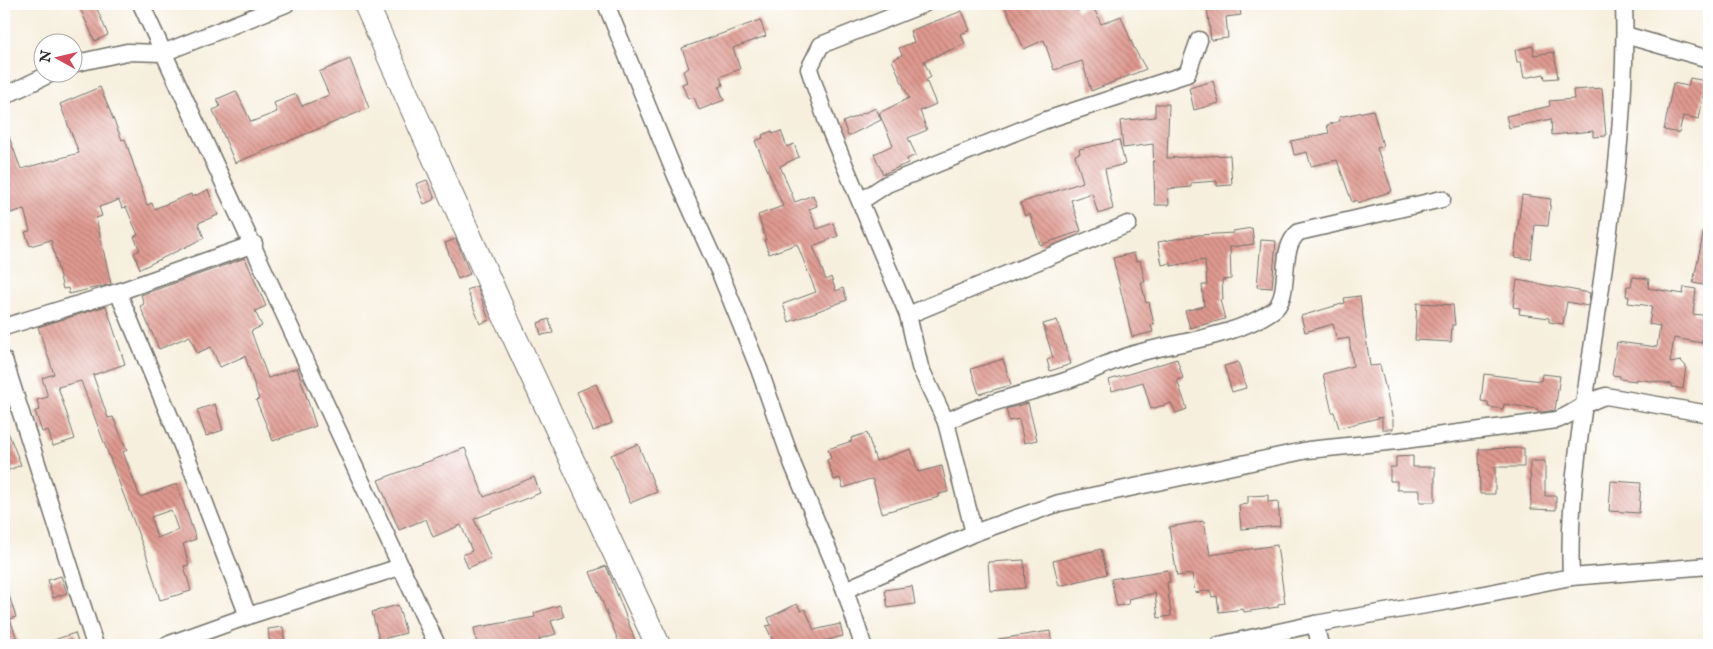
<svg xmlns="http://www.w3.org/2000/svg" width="1713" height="649" font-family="'IM FELL English',serif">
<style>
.building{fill:url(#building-back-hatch);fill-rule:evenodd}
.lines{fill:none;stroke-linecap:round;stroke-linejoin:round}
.street-casing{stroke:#727069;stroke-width:19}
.secondary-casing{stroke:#727069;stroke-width:26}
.street{stroke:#fff;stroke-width:16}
.secondary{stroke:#fff;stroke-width:24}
</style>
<defs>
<pattern id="building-back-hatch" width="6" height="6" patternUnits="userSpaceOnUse" patternTransform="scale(1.25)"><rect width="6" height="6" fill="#df9990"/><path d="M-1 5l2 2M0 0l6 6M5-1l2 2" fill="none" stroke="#b57d76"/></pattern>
</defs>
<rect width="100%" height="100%" fill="#fff"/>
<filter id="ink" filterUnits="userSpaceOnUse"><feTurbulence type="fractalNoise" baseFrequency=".02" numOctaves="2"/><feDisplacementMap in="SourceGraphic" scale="10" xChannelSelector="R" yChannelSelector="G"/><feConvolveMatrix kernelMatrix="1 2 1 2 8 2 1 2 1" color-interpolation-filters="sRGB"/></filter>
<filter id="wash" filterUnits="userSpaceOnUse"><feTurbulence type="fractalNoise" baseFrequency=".0096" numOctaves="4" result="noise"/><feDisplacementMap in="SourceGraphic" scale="20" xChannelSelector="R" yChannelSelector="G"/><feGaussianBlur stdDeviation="1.12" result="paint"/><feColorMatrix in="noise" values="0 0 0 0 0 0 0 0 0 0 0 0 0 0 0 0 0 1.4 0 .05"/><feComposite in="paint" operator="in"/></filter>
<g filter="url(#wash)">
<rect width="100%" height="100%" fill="#f6efdd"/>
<g id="blocks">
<g class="building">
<polygon points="78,4 95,4 108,35 95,41"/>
<polygon points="1004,4 1073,4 1077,11 1092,4 1101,24 1121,16 1134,48 1146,69 1091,91 1082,61 1054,70 1044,40 1024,49"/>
<polygon points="1233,4 1239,4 1241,15 1226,17 1228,38 1211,40 1207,7"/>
<polygon points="962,11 970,30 961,34 965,44 924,61 931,77 926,80 936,104 920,111 927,130 908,138 916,155 907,159 908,163 883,174 874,154 893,145 879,113 909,98 892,60 902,55 899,48 914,42 910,31"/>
<polygon points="760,20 766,36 733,48 740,69 720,77 723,85 719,87 724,100 699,110 694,97 688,99 682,84 687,82 683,71 689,68 682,48"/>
<polygon points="1533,46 1534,55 1554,52 1558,78 1545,79 1544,74 1524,78 1521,62 1517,62 1515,50"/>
<polygon points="350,59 369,108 235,163 213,110 220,107 217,99 236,91 251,122 277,112 274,103 296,94 302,106 329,95 319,72"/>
<polygon points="1690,78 1706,81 1699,119 1683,116 1679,133 1664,130 1673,83 1688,86"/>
<polygon points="1213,81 1219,103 1194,110 1189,88"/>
<polygon points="100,87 122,140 125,139 147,205 152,203 154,209 191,194 192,197 208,190 218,215 198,223 204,238 140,269 134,253 140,250 134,237 138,235 126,207 122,208 119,200 99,207 102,216 96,218 111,284 69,294 68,288 63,289 51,240 30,246 25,232 30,231 24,209 4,215 4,124 21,169 79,153 60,104"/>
<polygon points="1602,88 1606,136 1593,137 1593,131 1552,135 1551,119 1509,128 1506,116 1550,106 1549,101 1574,99 1573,90"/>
<polygon points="1155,104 1169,104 1167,158 1230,155 1232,185 1217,186 1217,181 1191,183 1191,187 1168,189 1169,205 1155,205 1153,144 1123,148 1120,121 1155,117"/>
<polygon points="876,108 881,120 848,136 843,122"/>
<polygon points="1373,110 1383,146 1377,148 1392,191 1358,203 1357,200 1352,202 1337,160 1311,166 1307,152 1294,155 1291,141 1329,133 1327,125 1340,121 1339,117"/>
<polygon points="772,131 773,134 781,131 787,147 794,144 799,157 780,166 795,202 813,195 817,206 809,209 817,229 833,223 838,236 813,246 826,280 831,277 836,291 843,288 847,300 789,322 783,304 816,292 797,244 769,254 764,240 766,240 758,215 783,206 755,141 763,138 762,135"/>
<polygon points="1119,140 1125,164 1105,169 1113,209 1098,214 1092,193 1071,200 1081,231 1040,245 1030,214 1025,216 1020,203 1083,182 1075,155 1080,153 1079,149"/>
<polygon points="427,180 435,199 424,204 416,184"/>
<polygon points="1522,195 1551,199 1548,226 1535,225 1531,259 1514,257"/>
<polygon points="1252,228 1254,244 1230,247 1231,279 1222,280 1223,300 1220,300 1225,319 1190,328 1185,311 1204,306 1202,285 1207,285 1205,260 1171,266 1171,263 1162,265 1158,242 1198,235 1234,233 1233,231"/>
<polygon points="1704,230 1709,230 1709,286 1693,283"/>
<polygon points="456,239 470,274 458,279 445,243"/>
<polygon points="1261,240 1276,241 1272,288 1257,287"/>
<polygon points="1134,253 1136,261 1140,260 1145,282 1141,282 1146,303 1149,302 1154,324 1151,325 1153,332 1132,337 1113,258"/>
<polygon points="245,258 266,306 255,311 262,326 251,331 268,378 297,368 316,426 273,441 256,400 259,399 245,356 220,367 211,347 197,353 190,336 159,349 140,306 144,304 141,295"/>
<polygon points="1633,277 1649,279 1648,288 1683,294 1684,287 1696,289 1693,314 1709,316 1709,340 1702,339 1702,343 1674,338 1670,363 1681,361 1686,366 1683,389 1672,387 1672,384 1636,379 1636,381 1620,379 1620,376 1612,375 1617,342 1657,347 1660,326 1649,324 1652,306 1628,303 1629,297 1626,296 1627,286 1631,286"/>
<polygon points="1517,280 1590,293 1588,306 1567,302 1563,324 1549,322 1549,318 1519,314 1520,308 1513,307"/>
<polygon points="477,286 489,320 480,324 467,290"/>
<polygon points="1360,296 1370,366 1380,365 1393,420 1393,429 1382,429 1382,417 1339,428 1334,412 1332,412 1323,374 1353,366 1349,338 1337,340 1333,324 1305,332 1301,316 1345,303 1344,298"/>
<polygon points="1417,303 1453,305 1455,325 1452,325 1451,342 1415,340"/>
<path d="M106,306L125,364L93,375L108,418L113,417L121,436L127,450L123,452L140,497L177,484L196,539L183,544L189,565L184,566L191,591L160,600L147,557L81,381L58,387L75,439L53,446L48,430L42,432L35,411L40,410L37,400L48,397L42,378L54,374L38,327ZM171,510L178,530L157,538L151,517Z"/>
<polygon points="549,319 553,333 541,335 538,323"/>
<polygon points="1057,320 1071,364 1050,371 1047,360 1053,358 1043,324"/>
<polygon points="1003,359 1011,385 979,394 971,369"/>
<polygon points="1177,359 1183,378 1177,380 1187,409 1176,413 1171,403 1151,409 1143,382 1112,391 1109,380"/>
<polygon points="1238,362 1246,388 1232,392 1224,366"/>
<polygon points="1484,374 1541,381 1542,374 1560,376 1555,410 1542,412 1537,411 1538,409 1504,404 1503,409 1488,407 1488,402 1481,401"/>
<polygon points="596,384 612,423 593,431 577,392"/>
<polygon points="1028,403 1037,440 1024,443 1019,419 1009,421 1006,409"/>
<polygon points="215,404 223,430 206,436 197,410"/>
<polygon points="4,422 21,465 4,472"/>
<polygon points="867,433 876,461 911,449 918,472 942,466 948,492 939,494 939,497 882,513 873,480 870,479 843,488 840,478 834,480 827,460 831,458 828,449 852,441 851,438"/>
<polygon points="638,444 657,492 630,503 611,455"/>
<polygon points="465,448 484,497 534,477 540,493 474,519 491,558 468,568 463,555 472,551 461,525 433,537 426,519 399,530 378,480"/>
<polygon points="1524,448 1524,467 1495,467 1495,494 1480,494 1479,449"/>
<polygon points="1413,456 1413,467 1435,467 1435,502 1420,502 1420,490 1397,490 1397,481 1390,481 1390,467 1396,467 1396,457"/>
<polygon points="1530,461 1545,461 1545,496 1556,496 1556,510 1531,509"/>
<polygon points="1611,481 1641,483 1639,513 1609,511"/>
<polygon points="1268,495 1268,502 1278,501 1280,526 1241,529 1239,505 1248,504 1248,496"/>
<polygon points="1204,521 1210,555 1277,545 1285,603 1278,604 1278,607 1244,612 1243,609 1219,612 1217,596 1212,597 1210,590 1195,593 1192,574 1177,576 1169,527"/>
<polygon points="1101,549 1107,574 1059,586 1053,561"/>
<polygon points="1024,560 1025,588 990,591 988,562"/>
<polygon points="606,566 611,578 637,645 620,645 590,572"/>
<polygon points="1168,570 1170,582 1167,582 1171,616 1158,618 1155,593 1128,599 1129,604 1117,606 1111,579"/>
<polygon points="61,576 67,593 53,598 48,580"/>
<polygon points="6,586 16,617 10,619 19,645 4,645 4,587"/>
<polygon points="912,586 915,604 888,608 885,590"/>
<polygon points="797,604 801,611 805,609 814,630 840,624 843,636 819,642 821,645 775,645 766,626 771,625 768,618"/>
<polygon points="398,605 406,633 379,640 372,612"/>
<polygon points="560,605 564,617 551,621 556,634 539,639 541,645 477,645 474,628 535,617 534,613"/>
<polygon points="283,627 285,645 270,645 268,629"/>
<polygon points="1050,631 1052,645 1000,645 999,639"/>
<polygon points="75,633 79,645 45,645 45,643"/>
</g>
</g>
</g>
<g filter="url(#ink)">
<use href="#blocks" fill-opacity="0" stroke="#727069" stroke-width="1"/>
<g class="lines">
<defs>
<g id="street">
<polyline points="141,4 437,645"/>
<polyline points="606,4 676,176 720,273 759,369 793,465 845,590 863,645"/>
<polyline points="924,4 821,45 809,69 829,128 908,315 920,367 946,422 974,533"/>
<polyline points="1625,35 1709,59"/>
<polyline points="72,64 127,52 163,53 286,4"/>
<polyline points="4,96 54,72"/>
<polyline points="861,201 887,184 1043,121 1187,74 1199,40"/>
<polyline points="118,292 193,472 248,616"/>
<polyline points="908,315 1128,224"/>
<polyline points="4,327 118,292 254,244"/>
<polyline points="4,360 95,645"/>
<path d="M946,422C984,402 1027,394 1068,380C1091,372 1114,359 1138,353C1182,341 1234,337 1272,311C1294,297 1276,250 1299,232L1442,199"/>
<polyline points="1571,577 1709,566"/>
<path d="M845,590L974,533L1059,503L1308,450L1397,441L1557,420C1574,414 1588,400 1606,396L1709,414"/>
<polyline points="1315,624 1320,645"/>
<polyline points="167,645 248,616 400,567"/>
<path d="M1219,645L1315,624L1449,601L1571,577C1568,508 1579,438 1589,370C1606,249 1628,126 1624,4"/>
</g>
<polyline id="secondary" points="366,4 508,323 658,645"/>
</defs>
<use href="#street" class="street-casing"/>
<use href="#secondary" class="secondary-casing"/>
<use href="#street" class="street"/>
<use href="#secondary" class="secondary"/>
</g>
</g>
<rect width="1713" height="649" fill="none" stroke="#fff" stroke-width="20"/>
<g transform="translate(58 58) rotate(278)"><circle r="24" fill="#ffffff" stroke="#aaaaaa"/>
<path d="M0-4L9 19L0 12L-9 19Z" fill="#d1495b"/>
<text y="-8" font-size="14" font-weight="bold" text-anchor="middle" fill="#2b2b2b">N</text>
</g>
</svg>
